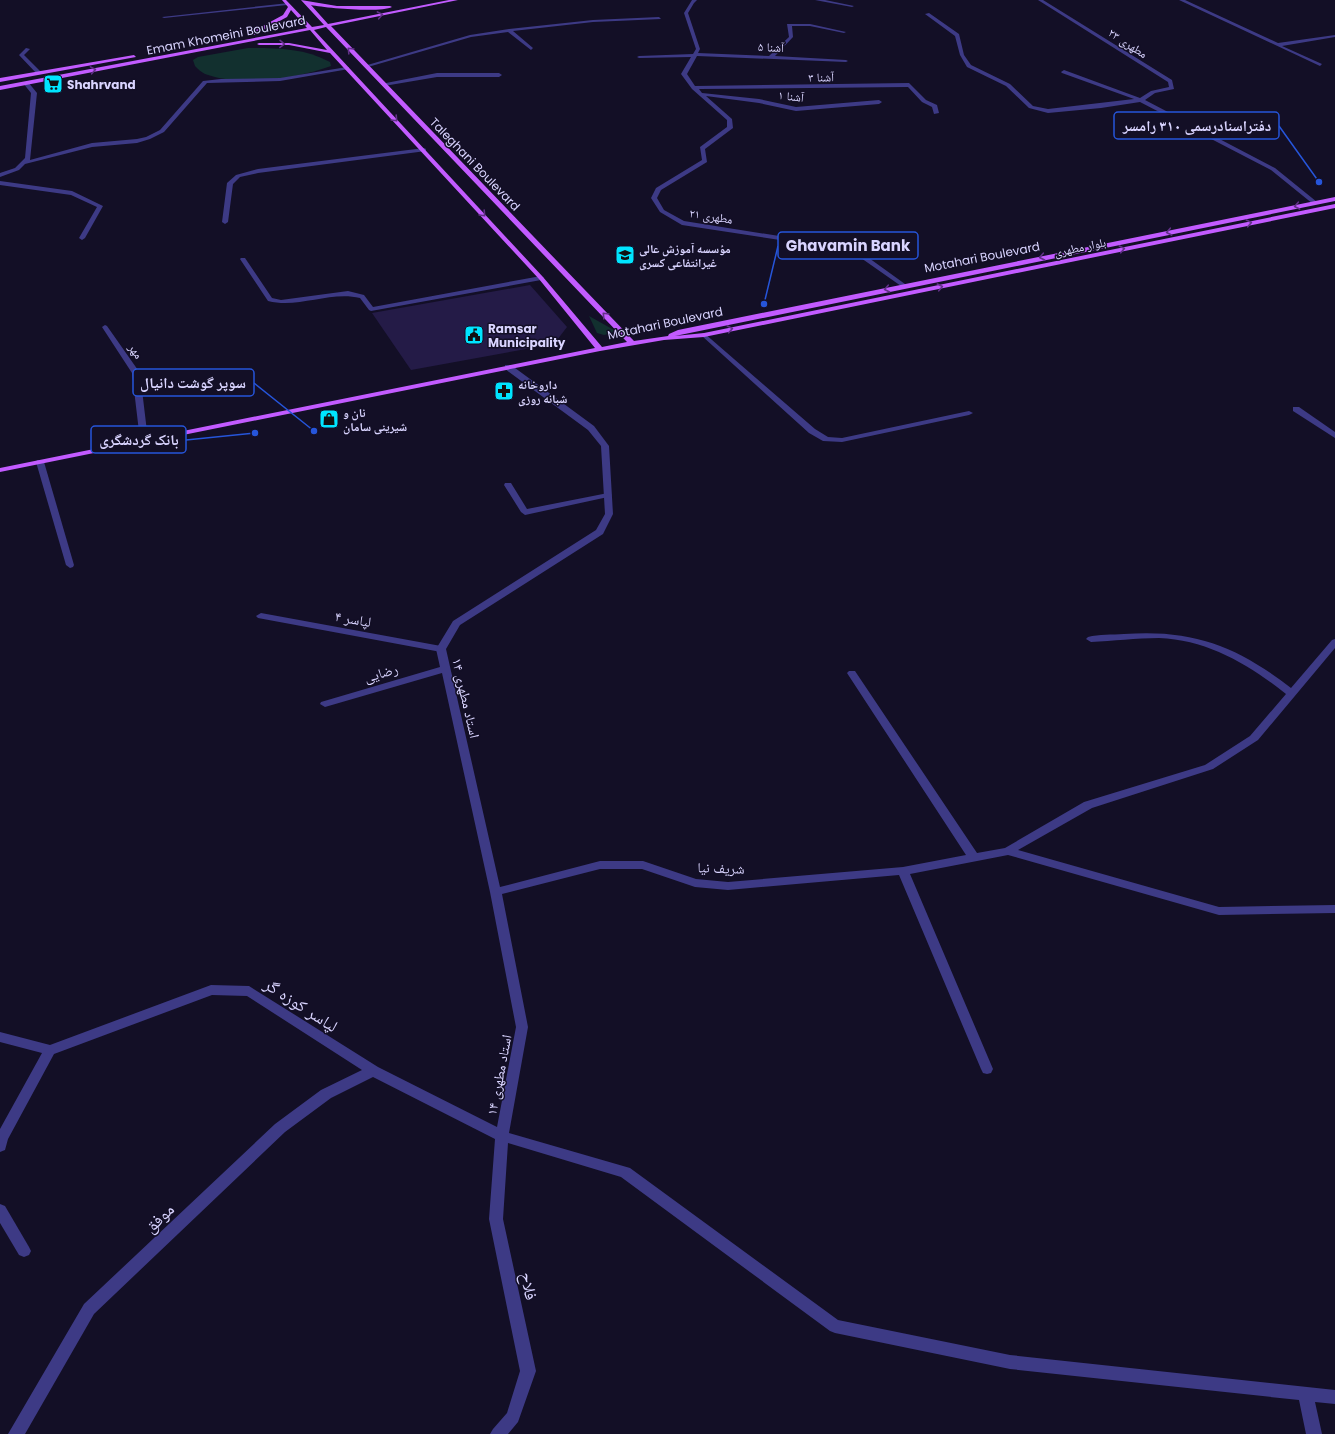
<svg xmlns="http://www.w3.org/2000/svg" width="1335" height="1434" font-family="Poppins,'Noto Naskh Arabic',sans-serif">
<style>
.green{fill:#12302f}
.building{fill:#241b47}
.lines{fill:none;stroke-linecap:round;stroke-linejoin:round}
.lane{fill:#3d3a85;fill-rule:evenodd}
.street{fill:#3d3a85;fill-rule:evenodd}
.primary{fill:#c25bff;fill-rule:evenodd}
.oneway{stroke:#623188}
.labels{text-anchor:middle;dominant-baseline:central;stroke-width:3;stroke-linejoin:round;paint-order:stroke}
.far-street-label{font-size:12px;fill:#d9d4ff;stroke:#130f26}
.far-poi-label{font-size:12px;font-weight:bold;fill:#d9d4ff;stroke:#130f26;text-anchor:start}
.street-label{font-size:14px;fill:#d9d4ff;stroke:#130f26}
.near-street-label{font-size:17px;fill:#d9d4ff;stroke:#130f26}
.leader{fill:none;stroke:#2655da;stroke-width:1.5}
.callout-dot{fill:#2655da;stroke:#130f26;stroke-width:1.5}
.callout{fill:#130f26;stroke:#2655da;stroke-width:1.5}
.callout-label{font-size:15px;text-anchor:middle;font-weight:bold;fill:#d9d4ff}
</style>
<rect width="100%" height="100%" fill="#130f26"/>
<g class="green">
<path d="M248,48C277,48 304,48 330,62L331,66C296,79 240,87 205,74C201,72 198,69 195,66L193,60L198,57Z"/>
<polygon points="589,316 614,330 612,333 604,335 597,333"/>
</g>
<polygon class="building" points="530,285 567,327 554,344 411,370 372,313"/>
<g class="lines">
<g class="lane">
<polygon points="505,483 511,483 527,509 608,493 612,495 608,497 525,515 521,512 504,485"/>
<polygon points="261,613 441,646 446,649 441,652 258,618 256,616"/>
</g>
<g class="street">
<polygon points="692,0 697,0 694,3 688,13 700,49 698,53 769,56 789,37 787,24 810,24 846,32 844,33 810,26 792,26 793,37 775,56 846,60 848,61 846,62 697,56 687,74 695,86 909,83 926,100 937,105 939,113 934,114 932,107 922,102 908,87 699,89 702,93 759,99 796,107 879,100 882,102 879,104 796,111 759,103 706,96 732,119 733,128 705,149 707,162 661,190 657,198 664,210 684,221 855,248 905,284 905,286 901,286 851,251 682,225 660,212 651,198 656,188 702,160 700,147 727,127 727,120 692,89 681,74 691,57 639,58 637,57 639,56 693,54 696,49 684,13"/>
<polygon points="815,0 825,0 854,6 852,7"/>
<polygon points="1038,0 1043,0 1172,80 1174,89 1155,93 1145,100 1275,168 1317,202 1317,204 1313,204 1271,170 1140,102 1101,108 1048,113 1029,108 1006,86 967,67 960,55 955,36 925,14 929,13 959,34 964,55 971,65 1010,84 1033,106 1048,109 1134,99 1062,73 1061,72 1064,70 1140,98 1151,91 1169,87 1168,82"/>
<polygon points="1179,0 1185,0 1278,43 1335,35 1335,37 1282,46 1322,64 1320,66"/>
<polygon points="289,3 287,5 164,18 162,17"/>
<polygon points="659,17 661,19 593,22 513,31 533,48 531,50 508,32 471,37 368,67 364,66 470,35 509,29 593,20"/>
<polygon points="26,48 30,49 24,55 41,72 41,74 37,74 19,55"/>
<polygon points="347,67 349,67 349,69 280,81 207,83 164,132 150,139 137,143 92,147 25,164 19,170 0,177 0,173 15,168 25,158 31,93 23,83 24,82 28,82 37,93 30,160 92,143 137,139 146,137 160,130 203,81 221,79 280,78"/>
<polygon points="437,73 499,73 502,75 499,77 437,77 384,86 381,84"/>
<polygon points="424,148 426,149 426,151 258,173 240,177 233,184 228,222 225,224 222,222 227,183 236,175 258,169"/>
<polygon points="0,181 72,191 103,206 85,238 82,240 79,238 97,207 71,195 0,185"/>
<path d="M241,258H245L272,298L281,300L348,291L364,295L373,307L541,276L544,278L541,280L371,311L369,310L360,298C329,291 298,309 268,301L240,259Z"/>
<polygon points="105,325 107,326 140,373 148,440 147,442 144,442 140,440 132,373 102,327"/>
<polygon points="704,333 815,429 828,437 842,438 969,411 973,413 969,415 842,442 823,441 809,433 702,336 702,334"/>
<path d="M505,365H511L594,426L609,446L613,514L603,534L460,625L446,649L500,887L600,861H643L696,879L728,882L903,867L966,855L847,673L849,671H855L977,853L1005,848L1084,802L1205,765L1250,736L1286,694C1248,664 1208,640 1159,638C1136,638 1113,641 1091,642L1086,639L1088,637C1099,634 1112,635 1124,634C1193,629 1237,646 1291,688L1332,640L1335,639V648L1258,740L1213,769L1092,808L1018,850L1219,907L1335,905V913L1219,915L1008,855L910,874L993,1069L991,1073L987,1074L983,1073L981,1069L899,875L728,890L695,887L642,869H600L502,894L528,1027L509,1133L630,1168L838,1320L1010,1355L1335,1390V1404L1315,1402L1322,1434H1306L1299,1400L1010,1369L835,1333L830,1331L621,1177L508,1143L503,1219L536,1371L518,1422L508,1434H490L493,1429L507,1413L520,1371L489,1219L495,1139L373,1077L331,1098L285,1132L94,1314L25,1434H8L84,1304L275,1124L321,1090L362,1070L247,996L212,995L54,1054L8,1139L5,1150L0,1152V1129L42,1053L0,1042V1032L50,1045L211,985L249,986L378,1067L497,1127L516,1027L490,892L442,673L325,707L320,704L321,702L440,667L436,649L453,621L596,530L605,514L601,446L588,430L505,369Z"/>
<polygon points="1293,407 1299,407 1335,432 1335,438 1293,411"/>
<polygon points="37,460 43,460 44,462 74,565 73,567 70,568 66,565 36,462"/>
<polygon points="0,1204 5,1206 29,1247 31,1251 29,1255 24,1257 19,1255 0,1223"/>
</g>
<g class="primary">
<path d="M282,0H286L312,27L324,25L301,0L337,6H390L392,7C380,13 326,8 311,5L328,24L449,0H458L331,26L634,341L668,336L669,334L678,330L1335,197V201L675,336L704,333L1335,204V208L704,337L664,340L600,351L0,472V468L595,348L539,279L330,53L289,45H259L257,44L259,43H289L327,50L310,30L0,90V86L307,28L291,10L287,17L254,35H250V33L283,15L288,7ZM326,27L627,342L602,347L543,277L314,30Z"/>
<polygon points="134,55 136,57 0,82 0,78"/>
</g>
</g>
<defs><path id="oneway-chevron" d="M-2-3.5L2.5 0L-2 3.5" fill="none" stroke-width="1.6" stroke-linecap="round" stroke-linejoin="round"/></defs>
<g class="oneway">
<use href="#oneway-chevron" transform="translate(380 15) rotate(-11)"/>
<use href="#oneway-chevron" transform="translate(282 44) rotate(1)"/>
<use href="#oneway-chevron" transform="translate(350 50) rotate(-134)"/>
<use href="#oneway-chevron" transform="translate(93 70) rotate(-10)"/>
<use href="#oneway-chevron" transform="translate(395 119) rotate(47)"/>
<use href="#oneway-chevron" transform="translate(1297 206) rotate(169)"/>
<use href="#oneway-chevron" transform="translate(483 214) rotate(47)"/>
<use href="#oneway-chevron" transform="translate(1249 223) rotate(-12)"/>
<use href="#oneway-chevron" transform="translate(1169 232) rotate(169)"/>
<use href="#oneway-chevron" transform="translate(1122 249) rotate(-12)"/>
<use href="#oneway-chevron" transform="translate(1042 257) rotate(169)"/>
<use href="#oneway-chevron" transform="translate(940 287) rotate(-12)"/>
<use href="#oneway-chevron" transform="translate(887 289) rotate(168)"/>
<use href="#oneway-chevron" transform="translate(605 315) rotate(-134)"/>
<use href="#oneway-chevron" transform="translate(730 329) rotate(-12)"/>
</g>
<defs>
<symbol id="supermarket-square" viewBox="-11 -11 22 22"><rect x="-9" y="-9" width="18" height="18" rx="4" fill="#00e5ff" stroke="#130f26"/><path d="M-6-5.5h2.5l.6 2H6L4.5 2H-2.5L-4.4-4H-6ZM-1.5 3.2a1.3 1.3 0 1 0 .1 0ZM3 3.2a1.3 1.3 0 1 0 .1 0Z" fill="#111"/></symbol>
<symbol id="university-square" viewBox="-11 -11 22 22"><rect x="-9" y="-9" width="18" height="18" rx="4" fill="#00e5ff" stroke="#130f26"/><path d="M0-5L7-2L0 1L-7-2ZM-4 1L0 2.5L4 1V4Q0 6-4 4Z" fill="#111"/></symbol>
<symbol id="civic-square" viewBox="-11 -11 22 22"><rect x="-9" y="-9" width="18" height="18" rx="4" fill="#00e5ff" stroke="#130f26"/><path d="M-.6-6.5H3V-4.5H.6V-3L4-1V1h2V6H-6V1h2V-1L-.6-3ZM-1.2 2.5V6h2.4V2.5Z" fill="#111"/></symbol>
<symbol id="pharmacy-square" viewBox="-11 -11 22 22"><rect x="-9" y="-9" width="18" height="18" rx="4" fill="#00e5ff" stroke="#130f26"/><path d="M-2-6h4v4h4v4h-4v4h-4v-4h-4v-4h4Z" fill="#111"/></symbol>
<symbol id="shop-square" viewBox="-11 -11 22 22"><rect x="-9" y="-9" width="18" height="18" rx="4" fill="#00e5ff" stroke="#130f26"/><path d="M-5-2.5h2.3a2.7 3.5 0 0 1 5.4 0H5L5.5 6h-11ZM-1.5-2.5h3a1.5 2.3 0 0 0-3 0Z" fill="#111"/></symbol>
</defs>
<g fill-rule="evenodd">
<use href="#supermarket-square" x="42" y="73" width="22" height="22"/>
<use href="#university-square" x="614" y="244" width="22" height="22"/>
<use href="#civic-square" x="463" y="324" width="22" height="22"/>
<use href="#pharmacy-square" x="493" y="380" width="22" height="22"/>
<use href="#shop-square" x="318" y="408" width="22" height="22"/>
</g>
<g class="labels">
<g class="far-street-label">
<text transform="translate(226 35) rotate(-11)">Emam Khomeini Boulevard</text>
<text transform="translate(1128 43) rotate(33)">مطهری ۲۳</text>
<text transform="translate(771 47) rotate(3)">آشنا ۵</text>
<text transform="translate(821 77) rotate(-1)">آشنا ۳</text>
<text transform="translate(791 96) rotate(6)">آشنا ۱</text>
<text transform="translate(475 164) rotate(46)">Taleghani Boulevard</text>
<text transform="translate(711 216) rotate(9)">مطهری ۲۱</text>
<text transform="translate(1080 247) rotate(-12)">بلوار مطهری</text>
<text transform="translate(982 257) rotate(-11)">Motahari Boulevard</text>
<text transform="translate(665 323) rotate(-12)">Motahari Boulevard</text>
<text transform="translate(136 351) rotate(55)">مهر</text>
</g>
<g class="far-poi-label">
<text x="67" y="84">Shahrvand</text>
<text x="639" y="248">مؤسسه آموزش عالی<tspan x="639" dy="14">غیرانتفاعی کسری</tspan></text>
<text x="488" y="328">Ramsar<tspan x="488" dy="14">Municipality</tspan></text>
<text x="518" y="384">داروخانه<tspan x="518" dy="14">شبانه روزی</tspan></text>
<text x="343" y="412">نان و<tspan x="343" dy="14">شیرینی سامان</tspan></text>
</g>
<g class="street-label">
<text transform="translate(353 619) rotate(10)">لپاسر ۴</text>
<text transform="translate(381 673) rotate(-16)">رضایی</text>
<text transform="translate(466 698) rotate(77)">استاد مطهری ۱۴</text>
<text transform="translate(721 868) rotate(2)">شریف نیا</text>
<text transform="translate(499 1075) rotate(-79)">استاد مطهری ۱۴</text>
</g>
<g class="near-street-label">
<text transform="translate(301 1005) rotate(33)">لپاسر کوزه گر</text>
<text transform="translate(159 1218) rotate(-44)">موفق</text>
<text transform="translate(529 1286) rotate(78)">فلاح</text>
</g>
</g>
<path class="leader" d="M1319 182L1279 126M764 304L778 246M314 431L254 383M255 433L186 440"/>
<g class="callout-dot">
<circle cx="1319" cy="182" r="4"/>
<circle cx="764" cy="304" r="4"/>
<circle cx="314" cy="431" r="4"/>
<circle cx="255" cy="433" r="4"/>
</g>
<g class="callout">
<rect x="1114" y="112" width="165" height="27" rx="4"/>
<rect x="778" y="232" width="140" height="27" rx="4"/>
<rect x="133" y="369" width="121" height="27" rx="4"/>
<rect x="91" y="426" width="95" height="27" rx="4"/>
</g>
<g class="callout-label">
<text x="1197" y="131">دفتراسنادرسمی ۳۱۰ رامسر</text>
<text x="848" y="251">Ghavamin Bank</text>
<text x="193" y="388">سوپر گوشت دانیال</text>
<text x="139" y="445">بانک گردشگری</text>
</g>
</svg>
